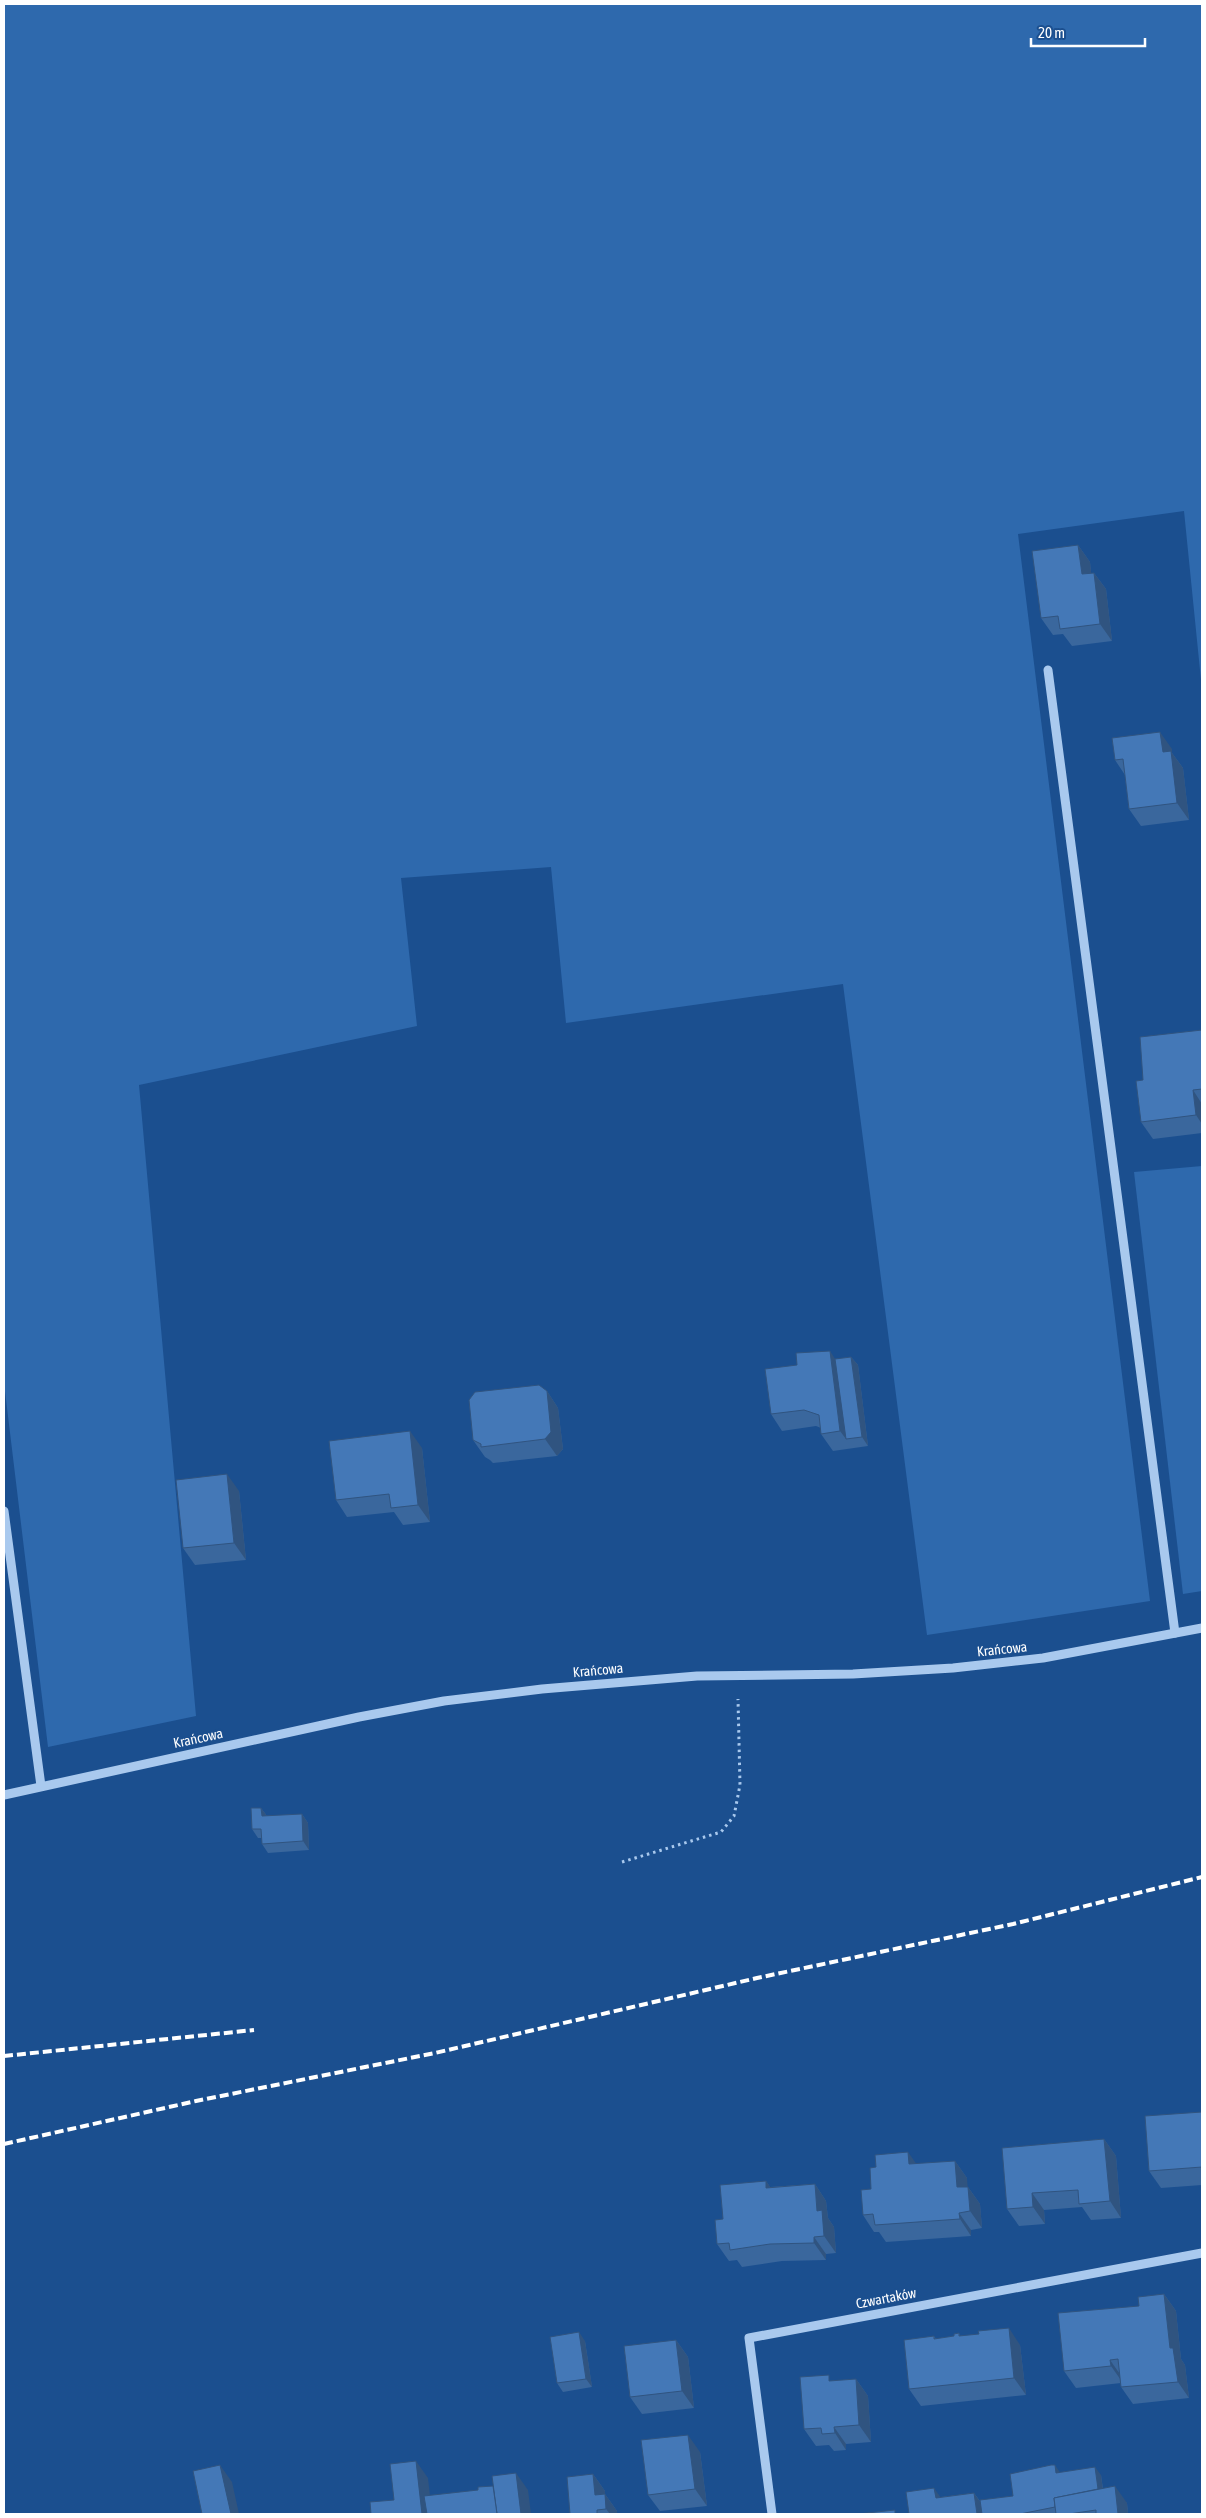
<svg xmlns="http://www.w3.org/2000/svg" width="1206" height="2518" font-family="'Asap Condensed',sans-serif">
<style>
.green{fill:#2e69ad}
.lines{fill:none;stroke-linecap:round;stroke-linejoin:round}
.path{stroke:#a9c9ee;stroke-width:3;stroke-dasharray:2.5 4;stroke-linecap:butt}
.minor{stroke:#a9c9ee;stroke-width:9}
.rail{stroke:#fff;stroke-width:4;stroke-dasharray:9 4;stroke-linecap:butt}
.wall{fill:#3a679d}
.shaded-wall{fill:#305480}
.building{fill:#4478b7;stroke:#305480}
.labels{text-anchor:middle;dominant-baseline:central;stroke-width:4.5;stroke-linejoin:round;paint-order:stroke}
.street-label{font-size:14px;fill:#fff;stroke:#1b4f8f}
</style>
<rect width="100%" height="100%" fill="#1b4f8f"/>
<g class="green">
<polygon points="4,4 1202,4 1202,690 1184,511 1018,534 1150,1601 927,1635 843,984 566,1023 551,867 401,878 417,1026 139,1085 196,1716 48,1747 4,1383"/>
<polygon points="1202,1166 1202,1591 1183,1594 1134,1172"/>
</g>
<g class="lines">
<polyline class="path" points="622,1862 721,1832 734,1816 740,1785 738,1699"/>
<g class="minor">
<polyline points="1048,670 1175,1633"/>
<polyline points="4,1511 41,1786"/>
<polyline points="4,1795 359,1717 444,1701 542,1689 697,1676 853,1674 953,1668 1043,1658 1202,1628"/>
<polyline points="772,2514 749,2338 1202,2253"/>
</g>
<g class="rail">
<polyline points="4,2056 254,2030"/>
<polyline points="4,2144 196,2101 435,2053 757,1978 1013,1924 1202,1877"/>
</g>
</g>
<g class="wall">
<polygon points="1078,545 1090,562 1091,573 1094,573 1106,589 1112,641 1072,646 1063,634 1053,635 1041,618"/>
<polygon points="1172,749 1172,753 1183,768 1189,820 1141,826 1129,809 1125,775 1115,760"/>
<polygon points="1202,1030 1202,1133 1153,1139 1141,1122 1143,1080"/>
<polygon points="851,1357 858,1365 868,1446 833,1451 821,1434 821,1428 816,1426 782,1431 771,1414 797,1365"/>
<polygon points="547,1391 558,1408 563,1449 557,1456 493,1463 490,1460 485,1457 473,1440"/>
<polygon points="422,1448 430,1522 403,1525 394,1512 347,1517 336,1500"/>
<polygon points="239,1491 246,1560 195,1565 183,1548"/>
<polygon points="261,1808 267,1816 302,1814 308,1823 309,1850 268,1853 262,1844 262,1838 258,1838 252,1829"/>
<polygon points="1202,2112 1202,2185 1161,2188 1149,2171"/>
<polygon points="1104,2139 1116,2156 1121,2218 1091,2220 1082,2207 1044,2210 1045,2224 1019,2226 1007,2209"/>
<polygon points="955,2161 967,2178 967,2187 968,2187 980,2204 982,2228 971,2230 971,2236 886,2242 879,2232 874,2232 863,2215 871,2189 917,2164"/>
<polygon points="766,2181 770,2187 815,2184 826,2201 828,2218 834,2227 836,2253 826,2254 826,2260 782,2261 742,2267 737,2260 729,2261 717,2244 723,2219"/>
<polygon points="1164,2294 1176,2311 1181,2359 1185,2365 1189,2398 1133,2404 1121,2387 1121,2383 1076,2388 1064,2371 1139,2306"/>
<polygon points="959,2333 960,2336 1020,2345 1026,2395 921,2406 909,2389 934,2336 936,2339 954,2336"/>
<polygon points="676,2340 688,2357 694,2408 642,2414 630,2397"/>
<polygon points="585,2341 592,2387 563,2392 557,2383"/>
<polygon points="856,2379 868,2396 871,2442 846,2444 846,2450 834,2451 829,2445 816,2446 804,2429 833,2381"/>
<polygon points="700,2452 707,2506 660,2511 648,2495"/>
<polygon points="1060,2472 1101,2475 1103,2489 1127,2503 1128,2514 909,2514 941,2497 974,2493 980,2501 1013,2496"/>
<polygon points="593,2474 605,2491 605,2494 617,2511 617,2514 570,2514"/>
</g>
<g class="shaded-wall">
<polygon points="1078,545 1090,562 1093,591 1082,574"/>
<polygon points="1094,573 1106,589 1112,641 1100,624"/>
<polygon points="1160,732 1172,749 1172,753 1183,768 1189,820 1177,803 1163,752"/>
<polygon points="1193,1090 1202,1104 1202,1124 1196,1115"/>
<polygon points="830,1351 841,1368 846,1439 840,1431"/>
<polygon points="851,1357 858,1365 868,1446 862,1437"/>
<polygon points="547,1391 558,1408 563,1449 557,1456 545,1439"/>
<polygon points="410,1431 422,1448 430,1522 418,1505"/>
<polygon points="227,1474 239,1491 246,1560 234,1543"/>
<polygon points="261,1808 267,1816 262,1816"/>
<polygon points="302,1814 308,1823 309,1850 303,1841"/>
<polygon points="1104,2139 1116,2156 1121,2218 1110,2201"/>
<polygon points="908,2152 920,2169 909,2164"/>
<polygon points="955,2161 967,2178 969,2204 957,2187"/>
<polygon points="766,2181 778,2198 766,2188"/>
<polygon points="815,2184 826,2201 828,2218 834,2227 836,2253 824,2236 817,2211"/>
<polygon points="968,2187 980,2204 982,2228 970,2211"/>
<polygon points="1032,2193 1044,2210 1045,2224 1033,2207"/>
<polygon points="959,2213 971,2230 971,2236 960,2219"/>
<polygon points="814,2237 826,2254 826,2260 814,2243"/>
<polygon points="1164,2294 1176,2311 1181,2359 1185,2365 1189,2398 1178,2382 1170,2348"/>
<polygon points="1009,2328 1020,2345 1026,2395 1014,2378"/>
<polygon points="579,2332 585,2341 592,2387 586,2379"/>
<polygon points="676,2340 688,2357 694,2408 682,2391"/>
<polygon points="1110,2360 1122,2377 1123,2383 1111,2366"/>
<polygon points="856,2379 868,2396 871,2442 859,2425"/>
<polygon points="834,2427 846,2444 846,2450 835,2433"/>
<polygon points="688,2435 700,2452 707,2506 695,2489"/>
<polygon points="416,2461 428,2478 432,2514 422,2514"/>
<polygon points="220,2465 232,2482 239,2514 231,2514"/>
<polygon points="1055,2465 1061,2474 1056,2473"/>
<polygon points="1095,2467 1101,2475 1105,2507 1099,2499"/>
<polygon points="516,2473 528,2490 531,2514 521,2514"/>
<polygon points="593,2474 605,2491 605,2494 617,2511 617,2514 610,2514 595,2495"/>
<polygon points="1115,2486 1127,2503 1128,2514 1118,2514"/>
<polygon points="934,2488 946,2505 936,2498"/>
<polygon points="974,2493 986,2510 987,2514 977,2514"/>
</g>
<g class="building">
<polygon points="1078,545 1082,574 1094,573 1100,624 1060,629 1058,616 1041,618 1032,551"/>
<polygon points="1160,732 1163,752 1171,751 1177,803 1129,809 1123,759 1115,760 1112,738"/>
<polygon points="1202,1030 1202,1089 1193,1090 1196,1115 1141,1122 1136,1081 1143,1080 1140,1037"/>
<polygon points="830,1351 840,1431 821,1434 819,1415 804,1410 771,1414 765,1369 797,1365 796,1353"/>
<polygon points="851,1357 862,1437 846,1439 835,1359"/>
<polygon points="539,1385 547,1391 551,1432 545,1439 481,1447 481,1444 473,1440 469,1400 475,1392"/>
<polygon points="410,1431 418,1505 391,1508 389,1494 336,1500 329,1441"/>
<polygon points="227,1474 234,1543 183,1548 176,1480"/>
<polygon points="251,1808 261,1808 262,1816 302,1814 303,1841 262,1844 261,1829 252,1829"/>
<polygon points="1202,2112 1202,2167 1149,2171 1145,2116"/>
<polygon points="1104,2139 1110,2201 1079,2204 1078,2190 1032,2193 1033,2207 1007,2209 1002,2148"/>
<polygon points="908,2152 909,2164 955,2161 957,2187 968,2187 970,2211 959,2213 960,2219 875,2225 873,2214 863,2215 861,2190 871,2189 870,2168 876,2167 875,2155"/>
<polygon points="766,2181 766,2188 815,2184 817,2211 822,2210 824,2236 814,2237 814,2243 770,2244 730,2250 729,2243 717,2244 715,2220 723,2219 720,2185"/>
<polygon points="1164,2294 1170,2348 1173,2348 1178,2382 1121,2387 1118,2359 1110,2360 1111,2366 1064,2371 1058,2313 1139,2306 1138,2297"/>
<polygon points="1009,2328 1014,2378 909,2389 904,2340 934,2336 934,2339 954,2336 954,2334 959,2333 959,2336 979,2334 978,2331"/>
<polygon points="579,2332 586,2379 557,2383 550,2337"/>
<polygon points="676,2340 682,2391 630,2397 624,2346"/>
<polygon points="829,2375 829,2381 856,2379 859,2425 834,2427 835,2433 822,2434 821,2428 804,2429 800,2377"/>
<polygon points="688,2435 695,2489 648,2495 641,2440"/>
<polygon points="416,2461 422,2514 371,2514 370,2502 394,2500 390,2464"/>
<polygon points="220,2465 231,2514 202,2514 193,2471"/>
<polygon points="1051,2465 1055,2465 1056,2473 1095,2467 1098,2489 1054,2498 1055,2507 1020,2514 982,2514 980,2500 1013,2496 1010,2474"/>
<polygon points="516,2473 521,2514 497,2514 492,2476"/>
<polygon points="593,2474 595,2495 605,2494 606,2509 597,2510 597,2514 570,2514 567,2477"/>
<polygon points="493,2486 497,2514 427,2514 424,2496 478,2490 478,2487"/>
<polygon points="1115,2486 1118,2514 1096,2514 1096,2510 1069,2514 1056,2514 1054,2498"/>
<polygon points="934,2488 936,2498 974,2493 977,2514 909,2514 906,2492"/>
<polygon points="895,2510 895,2514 858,2514"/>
</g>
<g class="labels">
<g class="street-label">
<text transform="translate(1002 1649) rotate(-6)">Krańcowa</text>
<text transform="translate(598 1670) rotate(-5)">Krańcowa</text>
<text transform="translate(198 1738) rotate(-12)">Krańcowa</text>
<text transform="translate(886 2298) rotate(-11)">Czwartaków</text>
</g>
</g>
<rect width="1206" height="2518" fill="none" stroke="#ffffff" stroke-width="10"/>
<path d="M1031 38v8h114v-8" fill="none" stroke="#ffffff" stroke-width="2.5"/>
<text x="1038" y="38" font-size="15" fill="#ffffff" stroke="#1b4f8f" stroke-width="4" paint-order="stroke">20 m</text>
</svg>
